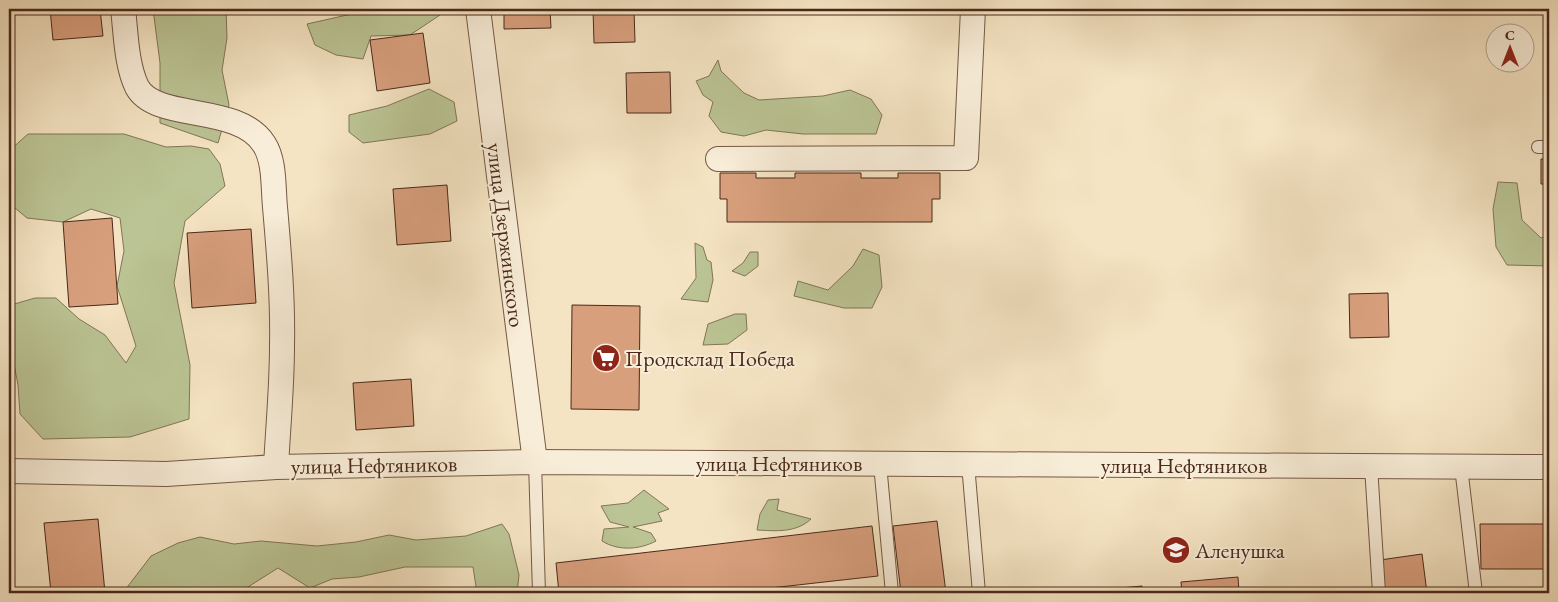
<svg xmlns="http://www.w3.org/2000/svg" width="1558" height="602" font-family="'EB Garamond',serif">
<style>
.green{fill:#bbc494;stroke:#827657}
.building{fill:#d89f7d;stroke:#4a291a}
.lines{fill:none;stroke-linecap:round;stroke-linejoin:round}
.lane-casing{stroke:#755844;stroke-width:14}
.street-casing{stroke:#755844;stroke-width:26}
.lane{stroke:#f8edd8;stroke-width:12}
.street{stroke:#f8edd8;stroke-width:24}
.labels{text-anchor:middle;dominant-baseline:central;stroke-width:4;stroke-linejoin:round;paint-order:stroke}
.street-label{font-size:22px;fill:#4a291a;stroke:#f8edd8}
.poi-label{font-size:22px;fill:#4a291a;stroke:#f8edd8;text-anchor:start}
</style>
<rect width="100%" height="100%" fill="#f5e4c3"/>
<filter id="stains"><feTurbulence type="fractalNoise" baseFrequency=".004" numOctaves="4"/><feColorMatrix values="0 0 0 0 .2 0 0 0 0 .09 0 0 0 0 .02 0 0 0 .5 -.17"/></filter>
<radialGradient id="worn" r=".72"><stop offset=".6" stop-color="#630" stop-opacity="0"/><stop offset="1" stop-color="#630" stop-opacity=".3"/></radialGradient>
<g class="green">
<polygon points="153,9 226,9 227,38 222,70 229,105 218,143 160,123 160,63"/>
<polygon points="374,9 449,9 410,35 371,36 363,59 336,55 315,45 307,24"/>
<polygon points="718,60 721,71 744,93 759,100 823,96 850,90 871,99 882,115 876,134 803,134 766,130 744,136 721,132 709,116 713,102 703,95 696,81 709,76"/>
<polygon points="429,89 454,102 457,121 430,134 363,143 349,132 349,115 387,106"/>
<polygon points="28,134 124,134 166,147 191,146 209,149 220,164 225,186 185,221 174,283 190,365 189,419 130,437 43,439 20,414 18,385 9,338 11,305 35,298 56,298 79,319 105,335 126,363 136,346 117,286 124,251 120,218 91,209 63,222 27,218 9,203 9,151"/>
<polygon points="1498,182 1517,183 1522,220 1541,238 1549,235 1549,266 1507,265 1496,247 1493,209"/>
<polygon points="695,243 703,247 707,260 711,262 713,280 708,302 681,299 696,278"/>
<polygon points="863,249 879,255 882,287 872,308 844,308 794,296 798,281 828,290 853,266"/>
<polygon points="750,252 758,252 758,266 745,276 732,271 743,263"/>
<polygon points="735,314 746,314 747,330 728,344 703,345 708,324"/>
<path d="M644,490L669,509L658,513L662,521L633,527L651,533L656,541C639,550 618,551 602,541L604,529L629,527L610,522L601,506L628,503Z"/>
<path d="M779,499L777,510L811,519C796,533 776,531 757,530L760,514L768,500Z"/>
<polygon points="502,524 509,534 519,575 517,593 477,593 473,567 405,567 359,577 332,579 310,588 278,568 240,592 221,590 187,593 126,593 125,590 151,556 178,543 200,537 234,544 261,541 317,546 356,542 389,535 416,540 466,536"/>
</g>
<g class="building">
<polygon points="50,9 100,9 103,36 53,40"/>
<polygon points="504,9 550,9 551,28 504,29"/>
<polygon points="593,9 634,9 635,42 594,43"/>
<polygon points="423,33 430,83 377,91 370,40"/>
<polygon points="670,72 671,113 627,113 626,73"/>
<polygon points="1541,159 1549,159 1549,208 1548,184 1541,184"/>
<polygon points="720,173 756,173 756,178 795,178 795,173 861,173 861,178 898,178 898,173 940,173 940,199 932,199 932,222 727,222 727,199 720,199"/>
<polygon points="447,185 451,241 397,245 393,189"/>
<polygon points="112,218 118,304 69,307 63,222"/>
<polygon points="251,229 256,303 192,308 187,233"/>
<polygon points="1388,293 1389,337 1350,338 1349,294"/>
<polygon points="572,305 640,306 639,410 571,409"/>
<polygon points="411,379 414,426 356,430 353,383"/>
<polygon points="98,519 105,593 51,593 44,523"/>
<polygon points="937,521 946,593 901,593 893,526"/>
<polygon points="1480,524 1549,524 1549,569 1481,569"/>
<polygon points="872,526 878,576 726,593 559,593 556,563"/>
<polygon points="1422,554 1427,593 1384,593 1380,560"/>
<polygon points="1238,577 1239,593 1182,593 1181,582"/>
<polygon points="1142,586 1143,593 1088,593 1088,591"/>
</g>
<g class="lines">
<defs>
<g id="lane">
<polyline points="1538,147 1549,147"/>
<polyline points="535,462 539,593"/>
<polyline points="880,464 892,593"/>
<polyline points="968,464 979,593"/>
<polyline points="1371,466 1379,593"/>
<polyline points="1461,467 1476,593"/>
</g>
<g id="street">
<path d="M123,9C126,33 126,64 137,87C156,122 238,103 264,144C275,161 273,187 275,207C279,253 283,300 282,346C282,387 278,427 276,467"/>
<polyline points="478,9 535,462"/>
<polyline points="718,159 966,158 973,9"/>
<polyline points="9,471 166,474 276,467 535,462 1549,467"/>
</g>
</defs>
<use href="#lane" class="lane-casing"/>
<use href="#street" class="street-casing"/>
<use href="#lane" class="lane"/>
<use href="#street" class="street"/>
</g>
<defs>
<symbol id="supermarket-disc" viewBox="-11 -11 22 22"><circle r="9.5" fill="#8f2418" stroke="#f8edd8"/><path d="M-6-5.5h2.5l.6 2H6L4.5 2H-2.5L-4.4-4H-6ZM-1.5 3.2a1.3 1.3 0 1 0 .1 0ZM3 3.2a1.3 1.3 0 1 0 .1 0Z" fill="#fff"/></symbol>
<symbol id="school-disc" viewBox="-11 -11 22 22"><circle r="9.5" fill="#8f2418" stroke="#f8edd8"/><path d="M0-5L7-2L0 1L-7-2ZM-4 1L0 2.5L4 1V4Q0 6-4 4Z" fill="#fff"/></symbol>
</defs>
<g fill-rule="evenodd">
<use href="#supermarket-disc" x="590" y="342" width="32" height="32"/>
<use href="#school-disc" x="1160" y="534" width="32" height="32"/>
</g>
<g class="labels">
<g class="street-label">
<text transform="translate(506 235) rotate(83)">улица Дзержинского</text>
<text x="779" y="463">улица Нефтяников</text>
<text transform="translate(374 465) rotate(-1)">улица Нефтяников</text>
<text x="1184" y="465">улица Нефтяников</text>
</g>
<g class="poi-label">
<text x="625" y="358">Продсклад Победа</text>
<text x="1195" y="550">Аленушка</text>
</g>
</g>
<rect width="1558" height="602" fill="none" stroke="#f5e4c3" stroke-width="30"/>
<rect x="10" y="10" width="1538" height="582" fill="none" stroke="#4a291a" stroke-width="2.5"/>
<rect x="15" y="15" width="1528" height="572" fill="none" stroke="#4a291a"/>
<g transform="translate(1510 48)"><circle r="24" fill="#f8edd8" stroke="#b29f8c"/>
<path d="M0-4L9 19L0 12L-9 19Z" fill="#8f2418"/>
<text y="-8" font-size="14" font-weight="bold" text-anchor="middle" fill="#4a291a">С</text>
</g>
<rect width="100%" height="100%" filter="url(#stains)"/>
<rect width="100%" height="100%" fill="url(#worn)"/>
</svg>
